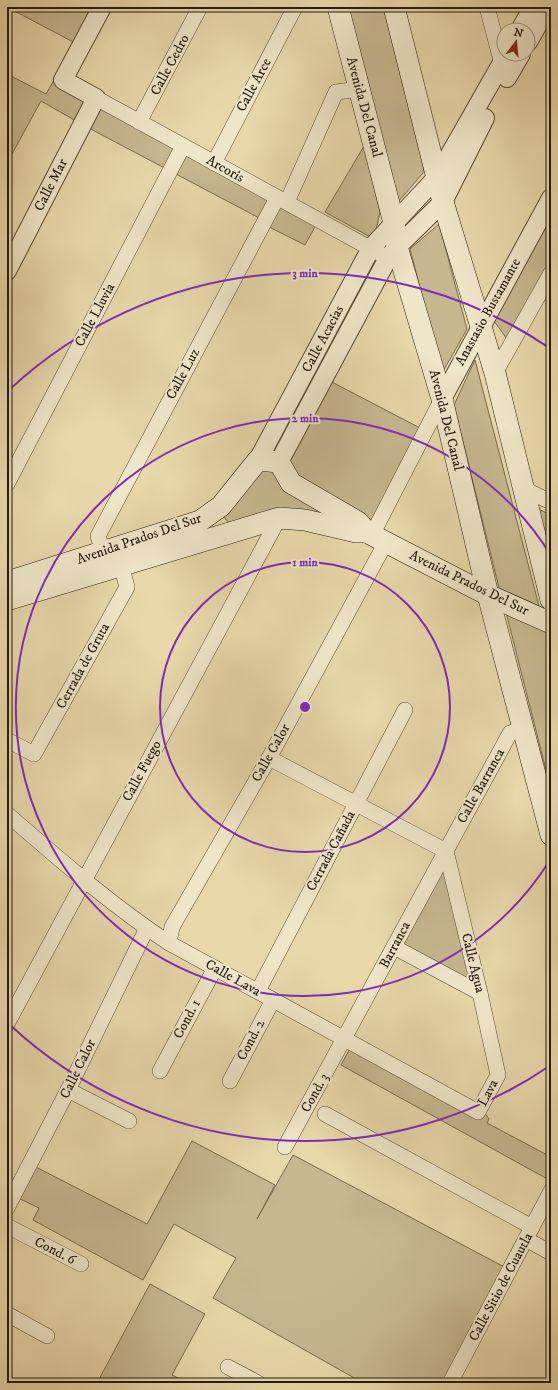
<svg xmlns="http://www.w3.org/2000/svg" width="558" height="1390" font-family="'IM FELL DW Pica',serif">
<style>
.green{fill:#c6b78f;stroke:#766950}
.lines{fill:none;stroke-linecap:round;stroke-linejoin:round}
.minor-casing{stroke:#564a38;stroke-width:16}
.tertiary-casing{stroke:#564a38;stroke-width:20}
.secondary-casing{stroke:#251b12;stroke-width:22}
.minor{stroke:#efe5c7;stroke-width:15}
.tertiary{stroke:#efe5c7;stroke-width:18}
.secondary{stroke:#efe5c7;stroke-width:21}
.ring{fill:none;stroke:#7b2cbf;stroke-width:2}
.labels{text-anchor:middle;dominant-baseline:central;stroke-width:4;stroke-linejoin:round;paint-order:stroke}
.street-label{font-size:14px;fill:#251b12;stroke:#efe5c7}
.centre{fill:#7b2cbf;stroke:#efe5c7;stroke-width:2}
.ring-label{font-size:12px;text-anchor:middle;font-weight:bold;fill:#7b2cbf;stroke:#efe5c7;stroke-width:4;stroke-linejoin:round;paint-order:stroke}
</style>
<rect width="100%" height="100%" fill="#e7d7a9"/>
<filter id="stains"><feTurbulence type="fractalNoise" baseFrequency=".005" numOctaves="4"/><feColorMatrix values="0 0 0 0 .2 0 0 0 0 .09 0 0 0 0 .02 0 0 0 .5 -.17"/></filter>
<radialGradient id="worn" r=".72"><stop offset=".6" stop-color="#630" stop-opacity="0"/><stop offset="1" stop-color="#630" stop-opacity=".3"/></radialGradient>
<g class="green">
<polygon points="7,7 94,7 75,43"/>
<polygon points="348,7 385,7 424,162 423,173 398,202"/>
<polygon points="7,74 46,94 54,80 90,101 78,122 41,101 7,163"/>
<polygon points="96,104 272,200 263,220 85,126"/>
<polygon points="364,146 380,212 374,239 325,212"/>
<polygon points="279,207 316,225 305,245 269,227"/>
<polygon points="551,217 551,259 507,339 494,321"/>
<polygon points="439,224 467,329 442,373 410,249"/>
<polygon points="475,360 539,606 499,588 454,405"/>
<polygon points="328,380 422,429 375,518 371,520 297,479 289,458"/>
<polygon points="259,461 357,522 235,530 222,515"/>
<polygon points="530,505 551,515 551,545 544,558"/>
<polygon points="506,612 546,630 551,651 551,790"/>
<polygon points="446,851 480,993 394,947"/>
<polygon points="353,1043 484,1112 489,1119 487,1123 551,1157 551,1181 341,1065"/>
<polygon points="192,1141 275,1185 257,1219 293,1155 510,1270 444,1383 363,1383 213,1298 236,1258 174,1224 143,1280 33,1220 39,1208 16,1197 32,1165 147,1224"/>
<polygon points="150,1284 205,1314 172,1375 188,1383 97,1383"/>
</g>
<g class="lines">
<defs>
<g id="minor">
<polyline points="487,7 502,64"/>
<polyline points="96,98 388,258"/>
<polyline points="139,122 200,7"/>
<polyline points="214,163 295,7"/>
<polyline points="287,202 336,92 360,89"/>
<polyline points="495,373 551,273"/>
<polyline points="7,484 183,146"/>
<polyline points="524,489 551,502"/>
<polyline points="372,535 442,399"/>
<polyline points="103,552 98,536 277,198"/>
<polyline points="7,740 34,754 127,587 119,557"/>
<polyline points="269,758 446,851"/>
<path d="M7,814C59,859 111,905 169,943L478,1112L498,1075L480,993L446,851"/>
<polyline points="169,943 172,927 269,758 386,542"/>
<polyline points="394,947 480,993"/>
<polyline points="258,991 405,710"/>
<polyline points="7,1024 279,518"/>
<polyline points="160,1071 215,968"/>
<polyline points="230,1081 273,1000"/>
<polyline points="68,1090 129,1121"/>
<polyline points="325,1114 532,1227"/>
<polyline points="285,1147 510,733 523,729"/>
<polyline points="7,1208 68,1090 147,928"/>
<polyline points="7,1226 81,1264"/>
<polyline points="526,1239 551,1253"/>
<polyline points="7,1314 47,1336"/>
<polyline points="228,1367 258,1383"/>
<polyline points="450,1383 551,1191"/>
</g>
<g id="tertiary">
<polyline points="520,30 533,7"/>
<polyline points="528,42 548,7"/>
<polyline points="507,78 521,54"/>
<polyline points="7,271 96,98 63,80 102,7"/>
<polyline points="442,399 551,198"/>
<polyline points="258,460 371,248 437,177 507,54"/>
<polyline points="279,462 388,258 397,247 443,202 485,118"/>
</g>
<g id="secondary">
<polyline points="338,7 394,223 397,247 442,399 488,595 551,835"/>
<polyline points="394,7 443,202 495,373 551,600"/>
<polyline points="7,582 200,521 221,506 258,460 279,462 291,483 358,522 366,531 372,535 488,595 551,623"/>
<polyline points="7,600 279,518 305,520 356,532 364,532"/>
</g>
</defs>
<use href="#minor" class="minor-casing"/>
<use href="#tertiary" class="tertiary-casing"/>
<use href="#secondary" class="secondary-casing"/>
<use href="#minor" class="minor"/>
<use href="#tertiary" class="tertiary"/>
<use href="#secondary" class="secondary"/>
</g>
<g class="ring">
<circle cx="305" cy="707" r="145"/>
<path d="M550 860A289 289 0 1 1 550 554"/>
<path d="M551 1065A434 434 0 0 1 9 1024M9 390A434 434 0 0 1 551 349"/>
</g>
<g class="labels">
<g class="street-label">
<text transform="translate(170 65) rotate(-62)">Calle Cedro</text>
<text transform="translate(254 85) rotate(-62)">Calle Arce</text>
<text transform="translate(364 107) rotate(75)">Avenida Del Canal</text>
<text transform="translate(225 169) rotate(29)">Arcoris</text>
<text transform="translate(51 185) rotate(-63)">Calle Mar</text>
<text transform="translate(488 312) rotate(-61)">Anastasio Bustamante</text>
<text transform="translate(95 315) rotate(-62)">Calle Lluvia</text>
<text transform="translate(323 339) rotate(-62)">Calle Acacias</text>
<text transform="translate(183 374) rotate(-62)">Calle Luz</text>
<text transform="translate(446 420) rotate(76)">Avenida Del Canal</text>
<text transform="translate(139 539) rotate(-19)">Avenida Prados Del Sur</text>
<text transform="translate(469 583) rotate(26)">Avenida Prados Del Sur</text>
<text transform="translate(83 666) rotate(-61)">Cerrada de Gruta</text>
<text transform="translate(271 753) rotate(-61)">Calle Calor</text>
<text transform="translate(142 771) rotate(-62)">Calle Fuego</text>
<text transform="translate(481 786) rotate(-61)">Calle Barranca</text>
<text transform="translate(331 851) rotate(-62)">Cerrada Cañada</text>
<text transform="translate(395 945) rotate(-62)">Barranca</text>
<text transform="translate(473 963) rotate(76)">Calle Agua</text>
<text transform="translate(233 978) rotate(29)">Calle Lava</text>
<text transform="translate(187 1019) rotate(-62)">Cond. 1</text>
<text transform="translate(251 1040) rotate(-62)">Cond. 2</text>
<text transform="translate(78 1069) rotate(-64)">Calle Calor</text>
<text transform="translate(315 1093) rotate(-61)">Cond. 3</text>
<text transform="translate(488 1093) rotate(-62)">Lava</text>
<text transform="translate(55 1251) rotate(27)">Cond. 6</text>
<text transform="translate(501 1287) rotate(-62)">Calle Sitio de Cuautla</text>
</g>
</g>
<circle cx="305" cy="707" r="6" class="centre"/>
<g class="ring-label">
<text x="305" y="277">3 min</text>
<text x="305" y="422">2 min</text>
<text x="305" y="566">1 min</text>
</g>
<rect width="558" height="1390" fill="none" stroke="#e7d7a9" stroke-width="24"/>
<rect x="8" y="8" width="542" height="1374" fill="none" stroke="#251b12" stroke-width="2"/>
<rect x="12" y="12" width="534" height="1366" fill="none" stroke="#251b12"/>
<g transform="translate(516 42) rotate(16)"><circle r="19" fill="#efe5c7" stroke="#9e947f"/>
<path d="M0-3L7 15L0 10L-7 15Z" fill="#8f2418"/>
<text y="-6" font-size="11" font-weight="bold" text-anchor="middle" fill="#251b12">N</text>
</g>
<rect width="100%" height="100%" filter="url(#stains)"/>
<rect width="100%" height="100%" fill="url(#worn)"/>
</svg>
